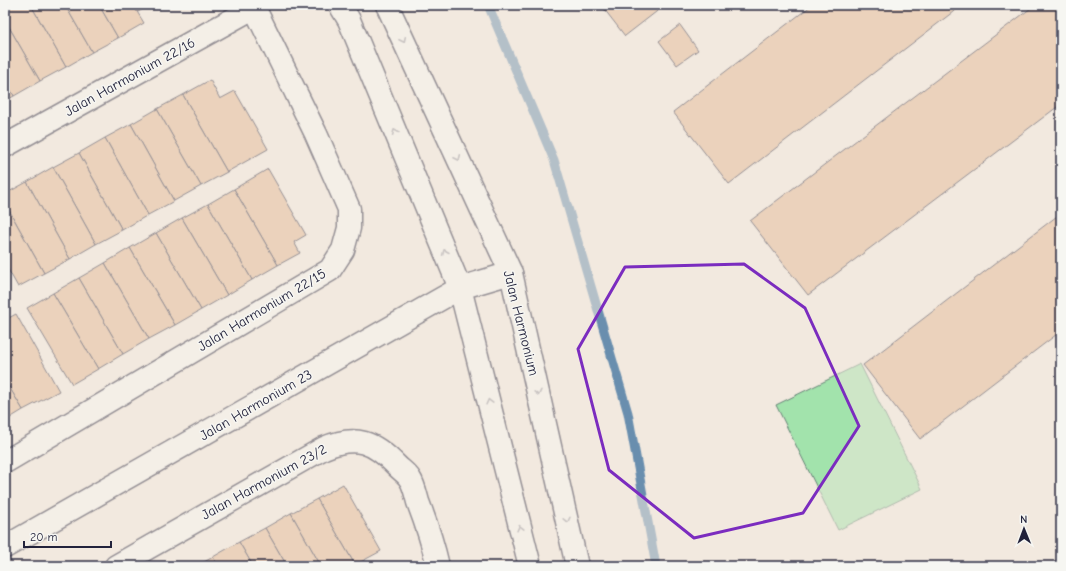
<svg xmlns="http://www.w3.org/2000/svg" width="1066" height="571" font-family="'Comic Neue',sans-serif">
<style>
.green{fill:#a2e3ac;stroke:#628274}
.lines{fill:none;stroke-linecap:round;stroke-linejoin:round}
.stream{stroke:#698eae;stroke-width:9}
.building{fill:#e2b793;stroke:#22223b}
.minor-casing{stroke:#22223b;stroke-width:25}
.major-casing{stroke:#22223b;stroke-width:25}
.minor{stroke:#f6f6f2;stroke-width:22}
.major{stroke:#f6f6f2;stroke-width:22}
.oneway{stroke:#9797a0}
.marked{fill:none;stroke:#7b2cbf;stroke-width:3;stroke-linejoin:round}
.labels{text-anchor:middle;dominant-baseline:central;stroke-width:3;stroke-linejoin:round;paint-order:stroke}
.street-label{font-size:14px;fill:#22223b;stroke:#f6f6f2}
</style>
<rect width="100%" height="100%" fill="#f2e9df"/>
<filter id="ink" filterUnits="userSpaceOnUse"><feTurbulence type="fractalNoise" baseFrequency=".025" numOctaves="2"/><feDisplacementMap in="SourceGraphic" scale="8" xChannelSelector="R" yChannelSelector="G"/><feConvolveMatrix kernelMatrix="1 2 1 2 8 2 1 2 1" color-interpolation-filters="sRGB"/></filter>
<g filter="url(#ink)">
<polygon class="green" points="860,364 922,489 838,530 776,405"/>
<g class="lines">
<polyline class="stream" points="488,5 554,160 628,413 656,566"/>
</g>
<g class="building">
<polygon points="5,5 31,5 66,67 40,81 5,20"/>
<polygon points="31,5 65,5 92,52 66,67"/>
<polygon points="65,5 99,5 118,38 92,52"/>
<polygon points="99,5 133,5 144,23 118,38"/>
<polygon points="133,5 150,5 138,12"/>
<polygon points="601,5 665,5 625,36"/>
<polygon points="812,5 962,5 729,184 673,112"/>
<polygon points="1035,5 1061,5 1061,104 808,295 750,221"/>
<polygon points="5,20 40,81 14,96 5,81"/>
<polygon points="680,25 698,50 677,65 659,41"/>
<polygon points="210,80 220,99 235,91 268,149 227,172 183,95"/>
<polygon points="5,81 14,96 5,101"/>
<polygon points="183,95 227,172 201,186 157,109"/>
<polygon points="157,109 201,186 174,201 131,124"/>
<polygon points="131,124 174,201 148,215 105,138"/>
<polygon points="105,138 148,215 122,230 79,153"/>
<polygon points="79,153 122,230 96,244 53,167"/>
<polygon points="53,167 96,244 70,259 27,182"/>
<polygon points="268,169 306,235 294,242 300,253 278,265 234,189"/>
<polygon points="27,182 70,259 44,273 5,203 5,194"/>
<polygon points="234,189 278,265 252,280 208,204"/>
<polygon points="5,203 44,273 18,287 5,264"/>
<polygon points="208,204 252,280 227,295 182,218"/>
<polygon points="1061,213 1061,331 920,439 863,365"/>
<polygon points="182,218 227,295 201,310 156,233"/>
<polygon points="156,233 201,310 175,325 130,248"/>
<polygon points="130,248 175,325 149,339 105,263"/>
<polygon points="105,263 149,339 123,354 79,278"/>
<polygon points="79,278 123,354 98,369 53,293"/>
<polygon points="53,293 98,369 72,384 27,308"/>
<polygon points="16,314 59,391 23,410 5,380 5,320"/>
<polygon points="5,380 23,410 5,421"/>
<polygon points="343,484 381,551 355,565 317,499"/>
<polygon points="317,499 355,565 354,566 321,566 291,513"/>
<polygon points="291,513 321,566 287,566 265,528"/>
<polygon points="265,528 287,566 253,566 239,542"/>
<polygon points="239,542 253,566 218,566 213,557"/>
<polygon points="213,557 218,566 197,566"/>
</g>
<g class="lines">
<defs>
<g id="minor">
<polyline points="5,146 255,7"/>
<polyline points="5,462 330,270 343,250 349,228 349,209 316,134 253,5"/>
<polyline points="5,547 460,288 511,273"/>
<path d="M116,566L324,448C356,434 374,442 397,466C401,470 407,474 410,479C414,485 416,495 418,502C426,523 433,544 438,566"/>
</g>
<g id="major">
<polyline points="340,5 349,20 460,288 530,566"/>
<polyline points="387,5 511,273 577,566"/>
</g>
</defs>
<use href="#minor" class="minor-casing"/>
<use href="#major" class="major-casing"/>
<use href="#minor" class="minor"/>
<use href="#major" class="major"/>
</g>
<defs><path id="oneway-chevron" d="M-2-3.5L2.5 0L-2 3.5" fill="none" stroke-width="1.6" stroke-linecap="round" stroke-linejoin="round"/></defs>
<g class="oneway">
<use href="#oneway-chevron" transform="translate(403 40) rotate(65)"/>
<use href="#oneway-chevron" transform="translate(395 132) rotate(-113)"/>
<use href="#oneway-chevron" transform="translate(458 158) rotate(65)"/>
<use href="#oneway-chevron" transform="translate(445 252) rotate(-113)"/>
<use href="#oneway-chevron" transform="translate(538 393) rotate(77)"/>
<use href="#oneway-chevron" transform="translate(489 402) rotate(-104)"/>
<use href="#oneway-chevron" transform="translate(567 520) rotate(77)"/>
<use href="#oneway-chevron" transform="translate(520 528) rotate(-104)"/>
</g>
</g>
<path d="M0 0H1066V571H0ZM744,264L805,308L859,426L803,513L694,538L609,470L578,349L625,267Z" fill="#f2e9df" fill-opacity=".55" fill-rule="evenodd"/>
<path class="marked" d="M744,264L805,308L859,426L803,513L694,538L609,470L578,349L625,267Z"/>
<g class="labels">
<g class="street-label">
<text transform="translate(130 77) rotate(-29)">Jalan Harmonium 22/16</text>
<text transform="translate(262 310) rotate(-31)">Jalan Harmonium 22/15</text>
<text transform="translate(521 323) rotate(76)">Jalan Harmonium</text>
<text transform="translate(256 405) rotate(-30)">Jalan Harmonium 23</text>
<text transform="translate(264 482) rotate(-29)">Jalan Harmonium 23/2</text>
</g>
</g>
<rect width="1066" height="571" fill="none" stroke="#f6f6f2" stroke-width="20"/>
<rect x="10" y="10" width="1046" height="551" fill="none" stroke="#22223b" stroke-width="1.5" filter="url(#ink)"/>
<g transform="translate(1024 529) rotate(359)" stroke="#f6f6f2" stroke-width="3" paint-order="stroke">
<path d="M0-3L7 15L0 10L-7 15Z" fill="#22223b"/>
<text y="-6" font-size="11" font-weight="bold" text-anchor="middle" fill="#22223b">N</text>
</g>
<path d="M24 541v6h87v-6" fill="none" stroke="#22223b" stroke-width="2"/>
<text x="30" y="541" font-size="12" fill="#22223b" stroke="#f6f6f2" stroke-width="3" paint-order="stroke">20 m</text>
</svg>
